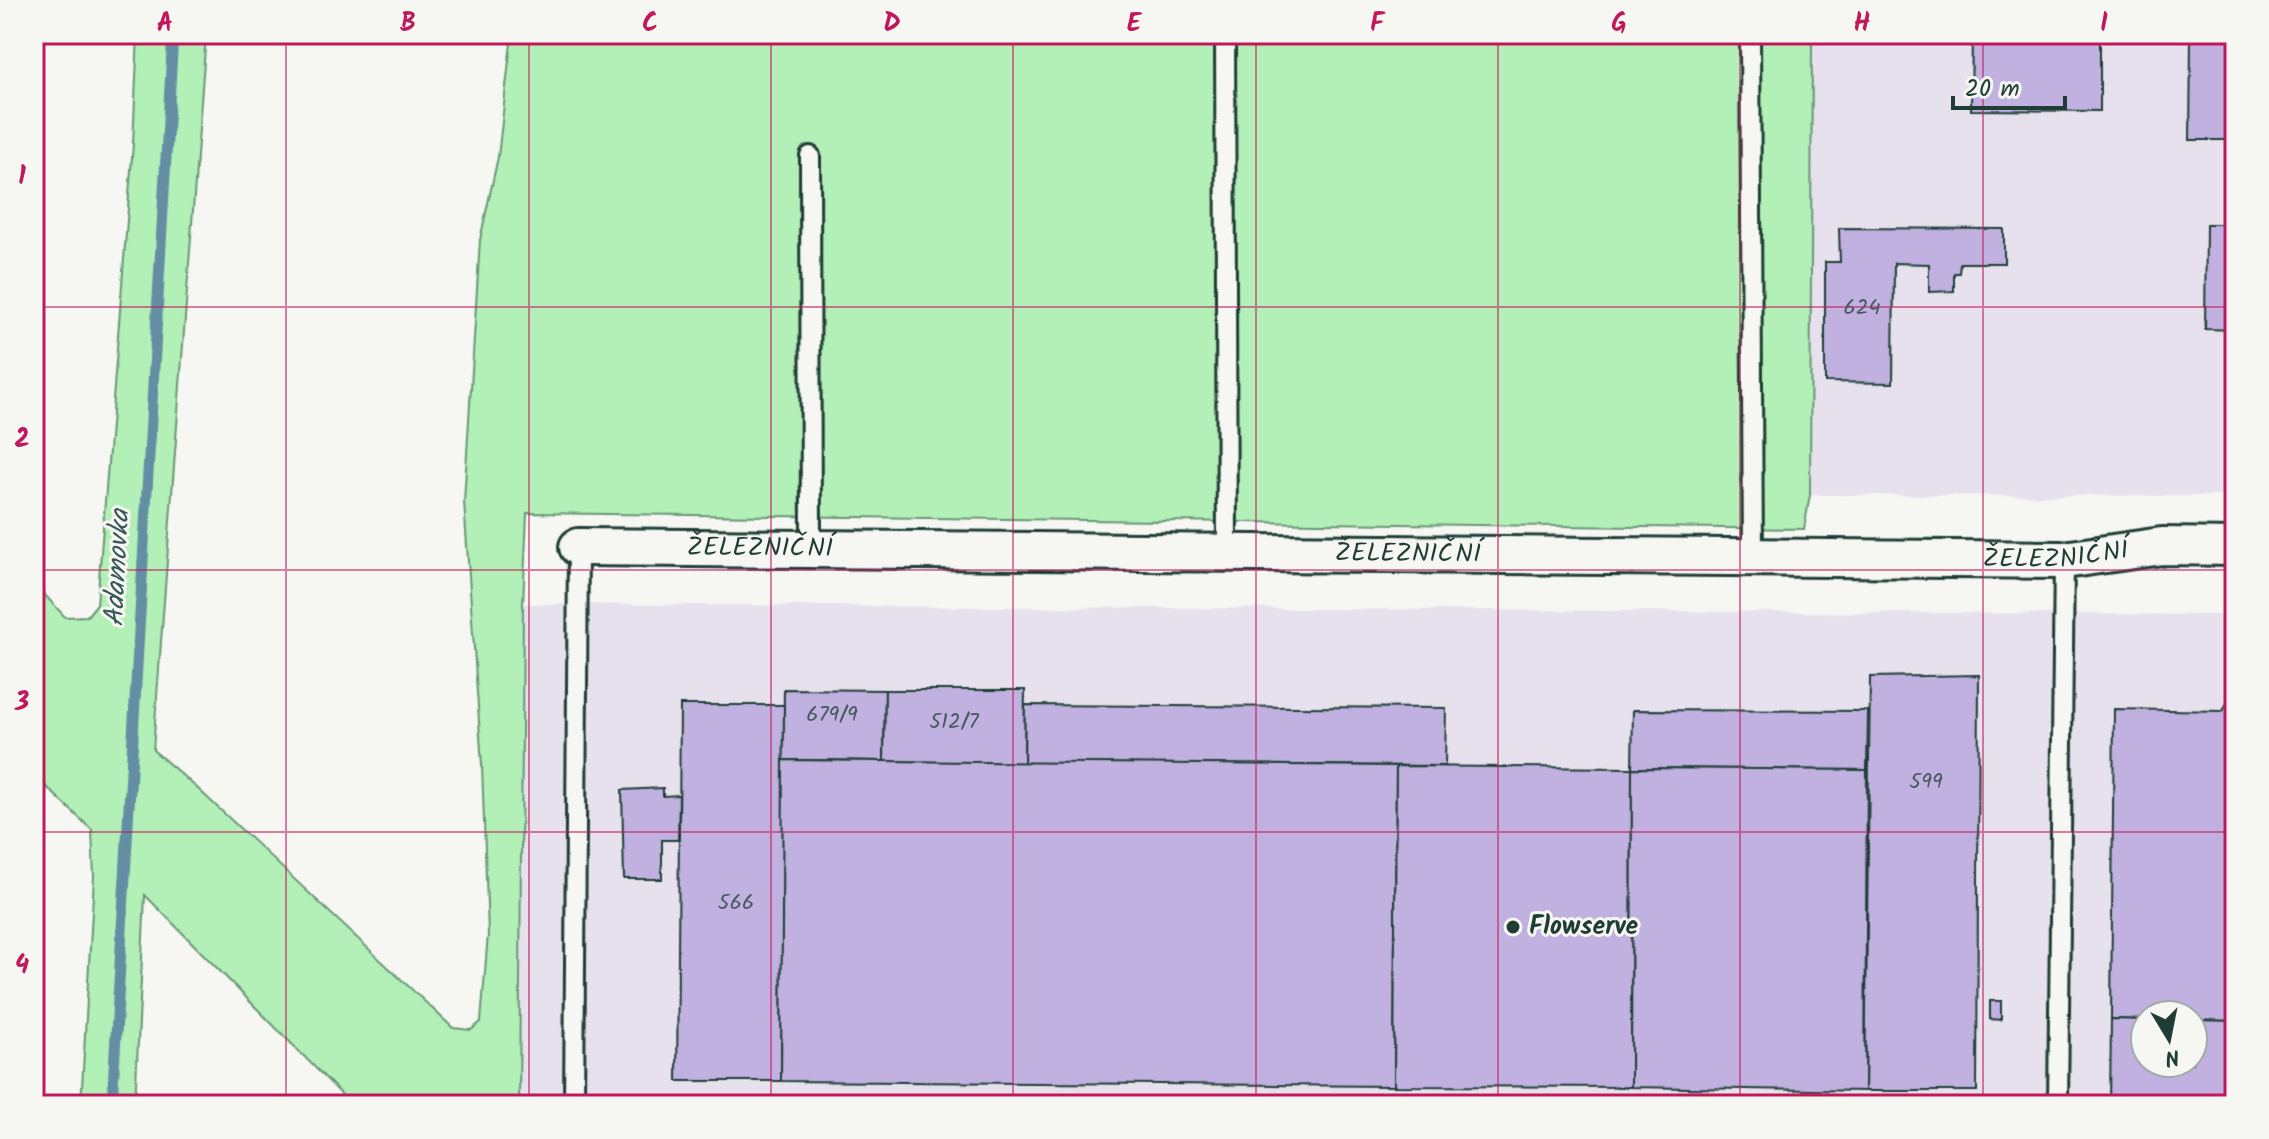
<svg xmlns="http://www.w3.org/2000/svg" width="2269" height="1139" font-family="Kalam,sans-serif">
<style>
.built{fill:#e6e1ed;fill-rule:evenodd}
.green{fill:#b2f0b7;stroke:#689676;stroke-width:2}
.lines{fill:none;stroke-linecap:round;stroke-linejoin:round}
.stream{stroke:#638ea3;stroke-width:11}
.building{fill:#c0b1e1;stroke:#1f3d34;stroke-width:2}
.service-casing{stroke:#1f3d34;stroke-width:24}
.minor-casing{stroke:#1f3d34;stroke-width:42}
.service{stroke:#f6f6f2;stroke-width:18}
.minor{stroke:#f6f6f2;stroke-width:36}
.grid{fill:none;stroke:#c2185b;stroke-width:2;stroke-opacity:0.55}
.poi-dot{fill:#1f3d34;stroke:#f6f6f2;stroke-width:3}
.labels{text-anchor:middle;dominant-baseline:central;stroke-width:6;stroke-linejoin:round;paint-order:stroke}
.number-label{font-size:22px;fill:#475a5f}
.street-label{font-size:26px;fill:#1f3d34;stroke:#f6f6f2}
.poi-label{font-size:26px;font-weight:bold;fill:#1f3d34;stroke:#f6f6f2;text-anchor:start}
.water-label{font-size:28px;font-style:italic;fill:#365859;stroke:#f6f6f2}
.neatline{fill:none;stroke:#c2185b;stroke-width:3}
.grid-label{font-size:26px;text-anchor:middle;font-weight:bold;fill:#c2185b}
</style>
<rect width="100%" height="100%" fill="#f6f6f2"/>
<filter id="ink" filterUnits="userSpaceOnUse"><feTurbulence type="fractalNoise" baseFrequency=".0125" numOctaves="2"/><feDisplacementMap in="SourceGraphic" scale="16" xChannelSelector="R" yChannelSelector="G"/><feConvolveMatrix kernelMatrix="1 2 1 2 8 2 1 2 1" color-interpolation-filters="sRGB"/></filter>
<g filter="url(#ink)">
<g class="built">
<polygon points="1812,34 2235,34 2235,496 1810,495"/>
<path d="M523,604L2235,615V1105H519ZM2145,1015H2193V1063H2145Z"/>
</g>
<polygon class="green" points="138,34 206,34 153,750 197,788 453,1028 471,1030 481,1022 488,934 482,765 464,502 480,240 498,157 512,34 1812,34 1810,495 1804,529 527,513 523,604 519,1105 352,1105 145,895 135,1105 81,1105 94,877 92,830 34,775 34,583 65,617 87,616 97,604 133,144"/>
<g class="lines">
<polyline class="stream" points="112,1105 173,34"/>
</g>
<g class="building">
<polygon points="1972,34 2100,34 2100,111 1971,110"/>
<polygon points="2191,38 2235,38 2235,140 2190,140"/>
<polygon points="2206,224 2235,224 2235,330 2205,329"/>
<polygon points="1839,228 2004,229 2004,263 1960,263 1959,273 1954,273 1954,291 1929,292 1929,264 1894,263 1893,383 1825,382 1825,262 1840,262"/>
<polygon points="1979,675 1977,1091 1865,1091 1870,677"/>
<polygon points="784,689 885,690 884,761 783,760"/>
<polygon points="885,690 1025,690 1024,763 783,760 884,761"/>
<polygon points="2227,703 2235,703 2235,1021 2193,1020 2193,1015 2145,1015 2145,1020 2111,1019 2114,709 2223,711"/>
<polygon points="680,705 784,705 781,1081 677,1081"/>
<polygon points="1025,705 1446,708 1445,766 1024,763"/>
<polygon points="1633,710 1868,711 1867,770 1632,768"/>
<polygon points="783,760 1396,766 1394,1086 781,1081"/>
<polygon points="1396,766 1632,768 1631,1087 1394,1086"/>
<polygon points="1632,768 1867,770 1865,1091 1631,1087"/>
<polygon points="663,788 663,796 679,795 678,840 662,840 662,879 624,879 622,790"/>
<polygon points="1990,1001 2001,1001 2001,1020 1990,1019"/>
<polygon points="2111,1019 2145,1020 2145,1063 2193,1063 2193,1020 2235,1021 2235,1105 2110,1105"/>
</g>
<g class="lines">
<defs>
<g id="service">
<polyline points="1225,34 1227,553"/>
<polyline points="1750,34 1753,557"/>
<polyline points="810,156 811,549"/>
<polyline points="574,1105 578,547"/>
<polyline points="2058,1105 2064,560"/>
</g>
<g id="minor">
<path id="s1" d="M578,547L2064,560L2162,546L2235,547"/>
</g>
</defs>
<use href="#service" class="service-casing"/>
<use href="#minor" class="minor-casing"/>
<use href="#service" class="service"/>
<use href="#minor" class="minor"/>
</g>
</g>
<path class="grid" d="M286,34V1105M529,34V1105M771,34V1105M1013,34V1105M1256,34V1105M1498,34V1105M1740,34V1105M1983,34V1105M34,307H2235M34,570H2235M34,832H2235"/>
<circle class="poi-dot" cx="1513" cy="927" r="8"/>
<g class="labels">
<g class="number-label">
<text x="1862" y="308">624</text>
<text x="832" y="715">679/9</text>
<text x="954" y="722">512/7</text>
<text x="1926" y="782">599</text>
<text x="736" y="903">566</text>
</g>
<g class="street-label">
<text stroke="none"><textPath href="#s1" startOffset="182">ŽELEZNIČNÍ</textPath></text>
<text stroke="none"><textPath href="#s1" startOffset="830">ŽELEZNIČNÍ</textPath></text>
<text stroke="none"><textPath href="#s1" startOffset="1478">ŽELEZNIČNÍ</textPath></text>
</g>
<g class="poi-label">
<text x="1529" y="927">Flowserve</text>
</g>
<g class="water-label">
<text transform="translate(118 568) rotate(-87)">Adamovka</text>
</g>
</g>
<rect width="2269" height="1139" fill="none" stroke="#f6f6f2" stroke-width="88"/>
<g transform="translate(2169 1039) rotate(170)"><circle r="38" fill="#f6f6f2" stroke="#a0aca6" stroke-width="2"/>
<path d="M0-6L14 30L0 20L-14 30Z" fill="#1f3d34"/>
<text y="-12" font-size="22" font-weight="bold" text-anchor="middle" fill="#1f3d34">N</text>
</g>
<path d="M1953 96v12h112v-12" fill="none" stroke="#1f3d34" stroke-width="4"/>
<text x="1965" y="96" font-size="24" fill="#1f3d34" stroke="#f6f6f2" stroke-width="6" paint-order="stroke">20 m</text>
<rect x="44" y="44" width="2181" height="1051" class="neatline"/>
<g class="grid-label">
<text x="165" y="31">A</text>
<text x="408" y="31">B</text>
<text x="650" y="31">C</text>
<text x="892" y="31">D</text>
<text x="1134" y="31">E</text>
<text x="1377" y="31">F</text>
<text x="1619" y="31">G</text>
<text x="1862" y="31">H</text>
<text x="2104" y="31">I</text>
<text x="22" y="184">1</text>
<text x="22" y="447">2</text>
<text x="22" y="710">3</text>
<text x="22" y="973">4</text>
</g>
</svg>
